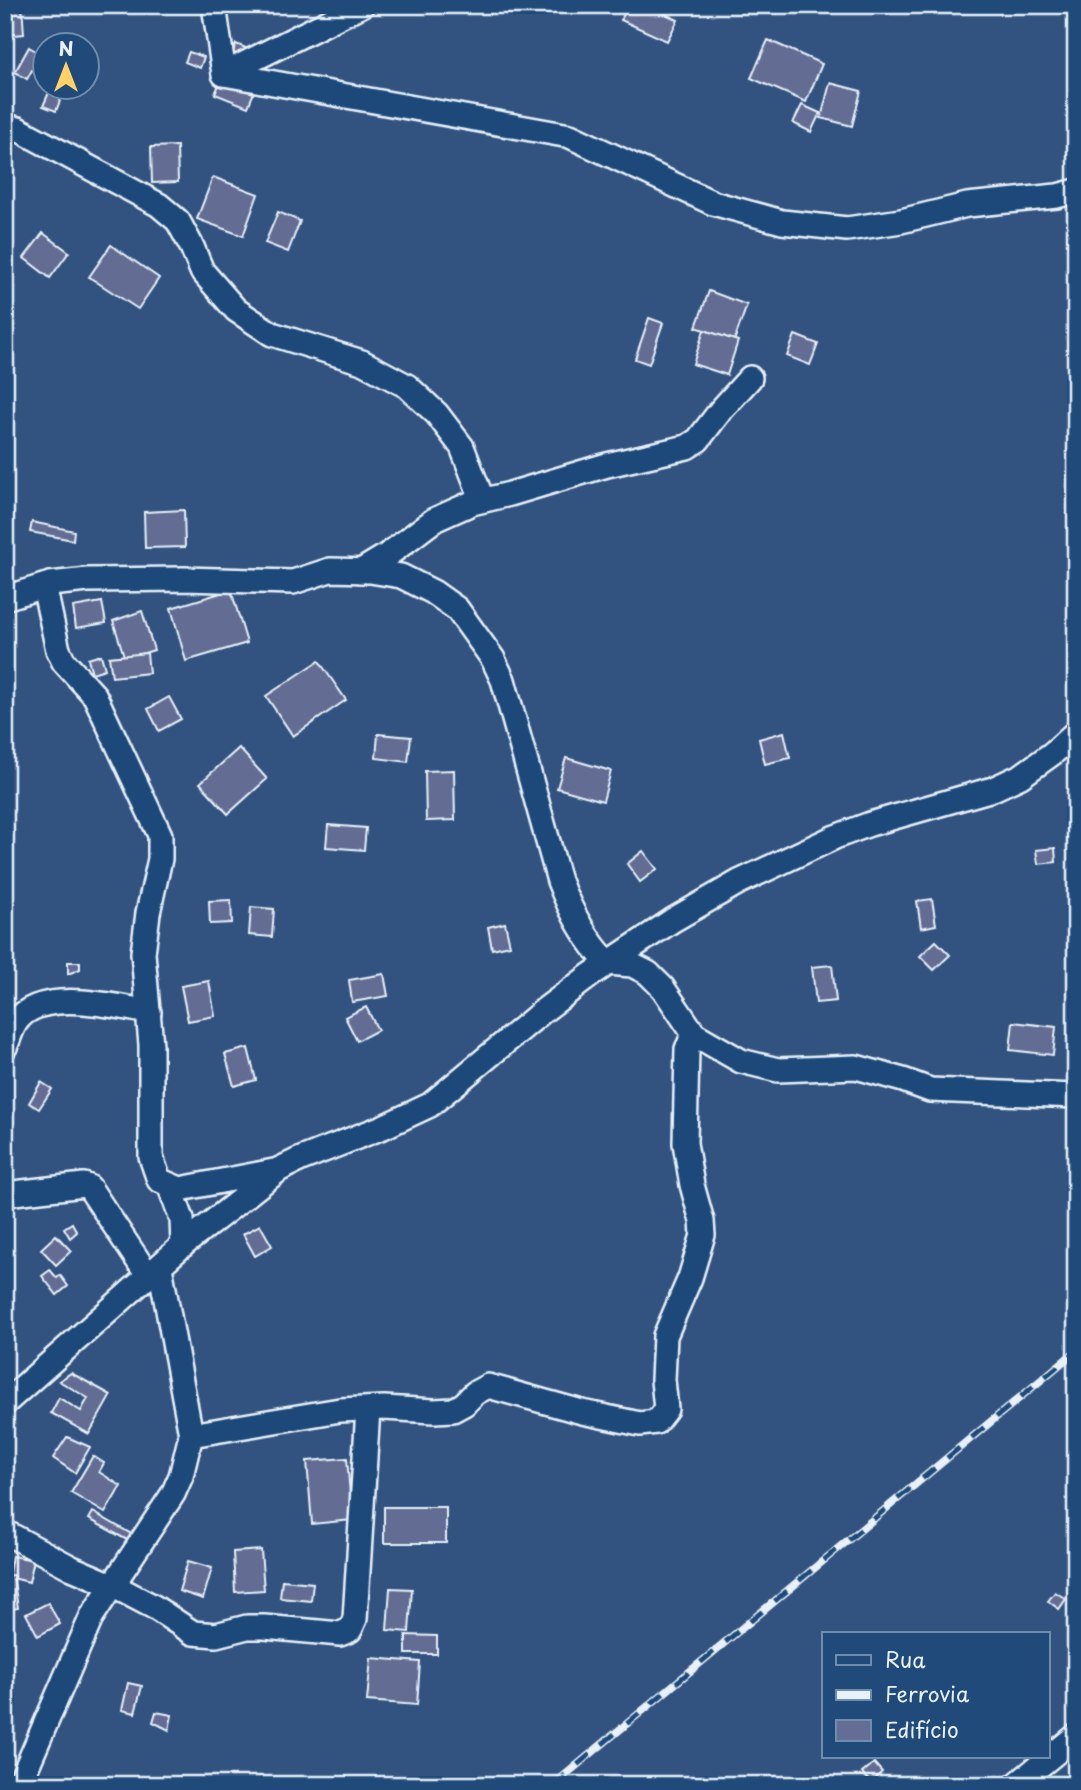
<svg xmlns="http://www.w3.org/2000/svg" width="1081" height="1790" font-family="'Playpen Sans',sans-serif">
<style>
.building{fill:#646d93;stroke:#e8f1f8;stroke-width:2}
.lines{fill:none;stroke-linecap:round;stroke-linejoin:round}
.minor-casing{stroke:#e8f1f8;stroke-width:28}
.minor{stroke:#1f4a7a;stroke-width:23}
.rail-casing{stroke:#e8f1f8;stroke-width:8}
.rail{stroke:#1f4a7a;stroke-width:5;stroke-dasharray:16;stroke-linecap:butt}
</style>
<rect width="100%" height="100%" fill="#325380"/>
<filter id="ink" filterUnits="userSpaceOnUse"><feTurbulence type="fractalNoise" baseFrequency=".0143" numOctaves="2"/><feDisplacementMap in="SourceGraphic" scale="14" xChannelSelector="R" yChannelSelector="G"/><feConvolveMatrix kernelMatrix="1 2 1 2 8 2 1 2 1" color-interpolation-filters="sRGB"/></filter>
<g filter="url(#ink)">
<g class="building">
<polygon points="5,5 22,5 24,34 5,36"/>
<polygon points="628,5 647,5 678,20 667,41 621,20"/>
<polygon points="768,40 822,64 806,102 751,78"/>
<polygon points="236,44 268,57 248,107 215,94"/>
<polygon points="29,47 46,57 46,78 32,70 27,79 15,72"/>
<polygon points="189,52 204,57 200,68 185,62"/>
<polygon points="830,83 861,91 852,126 821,118"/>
<polygon points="51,88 65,88 56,111 43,106"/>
<polygon points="802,105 820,113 811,132 793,123"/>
<polygon points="177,146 178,182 152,183 151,147"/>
<polygon points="213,177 258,194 243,236 197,219"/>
<polygon points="278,212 300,221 288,252 265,243"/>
<polygon points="43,233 69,252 50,278 24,258"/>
<polygon points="111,245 159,278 138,309 89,277"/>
<polygon points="709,291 747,305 734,341 696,327"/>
<polygon points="649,318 663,323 649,364 635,359"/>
<polygon points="704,330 738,341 727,375 693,364"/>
<polygon points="795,335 818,344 810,365 787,356"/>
<polygon points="184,510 185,547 145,548 144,512"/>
<polygon points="32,522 74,531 73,540 30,532"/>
<polygon points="231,590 247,643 186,661 171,608"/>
<polygon points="102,602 106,623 76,628 73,607"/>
<polygon points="142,611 154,650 125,659 113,621"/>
<polygon points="147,653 149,673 112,677 109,657"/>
<polygon points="101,655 105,669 92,673 88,659"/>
<polygon points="319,661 346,700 293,736 266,696"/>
<polygon points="169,697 181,719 159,731 148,709"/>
<polygon points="784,732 790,758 765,764 759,739"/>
<polygon points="378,734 411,737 408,762 376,758"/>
<polygon points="239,748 267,779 228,814 200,783"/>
<polygon points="566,758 611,771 603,801 557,788"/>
<polygon points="454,770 455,820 426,821 425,771"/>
<polygon points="328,825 366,828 364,850 326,847"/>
<polygon points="1055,848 1056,862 1038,864 1036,850"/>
<polygon points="643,851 657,869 640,882 627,864"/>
<polygon points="932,899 936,925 921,928 917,901"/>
<polygon points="231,900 232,923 210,924 209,901"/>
<polygon points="251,907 274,909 272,937 249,935"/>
<polygon points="505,923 510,945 492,949 488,927"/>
<polygon points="936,941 950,955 934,970 920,956"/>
<polygon points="68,962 80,962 80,969 68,974"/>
<polygon points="832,965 836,1001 816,1003 812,967"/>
<polygon points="384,974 388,996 352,1002 349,980"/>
<polygon points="209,981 215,1016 188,1021 181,986"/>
<polygon points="366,1007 378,1030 357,1041 345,1017"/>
<polygon points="1013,1022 1056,1027 1053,1055 1010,1050"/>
<polygon points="248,1048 256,1080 234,1086 225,1054"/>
<polygon points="41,1082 52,1089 39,1109 29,1103"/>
<polygon points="72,1223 77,1232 70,1238 64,1228"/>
<polygon points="260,1225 272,1246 255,1256 243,1234"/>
<polygon points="56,1235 71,1251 56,1265 41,1249"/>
<polygon points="50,1270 57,1278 60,1275 68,1286 57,1295 42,1276"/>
<polygon points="71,1373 111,1395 89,1434 51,1413 59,1398 81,1411 88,1398 59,1381"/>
<polygon points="67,1437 90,1447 75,1473 53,1458"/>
<polygon points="93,1456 104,1463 99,1472 121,1486 105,1513 71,1493"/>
<polygon points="347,1458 352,1520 312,1524 307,1461"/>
<rect x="384" y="1507" width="62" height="36"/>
<polygon points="93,1512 133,1535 127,1540 89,1519"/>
<polygon points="261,1550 264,1590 235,1592 233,1552"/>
<polygon points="12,1556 34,1560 29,1582 8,1577"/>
<polygon points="188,1561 212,1568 203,1599 179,1591"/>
<polygon points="13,1575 18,1608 5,1610 5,1576"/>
<polygon points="282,1580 313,1583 311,1601 280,1598"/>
<polygon points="390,1588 412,1589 409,1632 387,1630"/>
<polygon points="1055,1592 1066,1599 1059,1609 1048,1601"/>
<polygon points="48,1603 60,1624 38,1636 26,1614"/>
<polygon points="406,1635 437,1636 437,1654 406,1654"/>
<polygon points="371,1658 420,1662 417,1705 367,1701"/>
<polygon points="128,1683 142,1686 135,1713 122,1710"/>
<polygon points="156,1712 172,1715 169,1730 153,1722"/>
<polygon points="874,1763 882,1772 871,1783 862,1773"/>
</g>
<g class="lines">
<defs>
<g id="minor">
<polyline points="214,5 224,74 570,136 713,203 782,222 847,229 901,221 967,205 1057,196 1076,191"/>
<polyline points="224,74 362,5"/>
<polyline points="5,126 18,129 159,205 178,221 192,247 202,271 236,310 272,334 362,362 407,386 437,414 462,447 482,499"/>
<polyline points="361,571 389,554 434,520 472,503 510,494 607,465 687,447 698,440 721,410 750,378"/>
<polyline points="44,586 58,650 64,662 95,696 160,835 160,859 148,913 143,953 151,1045 151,1157 159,1180 180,1189 274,1171"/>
<path d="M5,598L50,584L88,580L184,579L293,582L330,570L370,571L401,576L433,592L457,609L493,659L503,680L559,881C571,912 585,939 608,963L632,965L648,973L663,988L694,1034L741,1061L778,1070L856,1067L903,1080L930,1090L1076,1096"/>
<path d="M5,1047C9,1039 11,1029 16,1022C39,987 115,1006 149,1012"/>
<polyline points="170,1187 182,1219 183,1245"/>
<polyline points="5,1194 84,1185 89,1187 149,1277"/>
<polyline points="5,1403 183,1245 280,1169 301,1159 383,1127 430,1105 543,1011 592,974 673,920 739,882 835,837 870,824 993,789 1021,776 1053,753 1076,732"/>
<polyline points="191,1435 340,1410 384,1408 434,1411 453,1410 464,1404 475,1393 488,1386 582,1412 640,1424 656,1422 666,1409 663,1380 665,1336 690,1278 703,1235 702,1221 692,1185 685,1143 687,1049 694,1034"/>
<polyline points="5,1532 72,1568 112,1585 154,1607 193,1633 216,1635 247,1627 264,1627 340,1634 350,1630 355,1619 368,1409"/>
<polyline points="19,1785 92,1616 173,1494 181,1476 191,1435 160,1267"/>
<polyline points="1016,1785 1076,1736"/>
</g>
</defs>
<use href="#minor" class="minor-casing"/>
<use href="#minor" class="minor"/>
<defs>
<polyline id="rail" points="553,1785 1076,1351"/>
</defs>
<use href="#rail" class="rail-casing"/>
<use href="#rail" class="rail"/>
</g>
</g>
<rect width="1081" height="1790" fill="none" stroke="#1f4a7a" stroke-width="28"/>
<rect x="14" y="14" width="1053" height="1762" fill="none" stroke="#e8f1f8" stroke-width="2.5" filter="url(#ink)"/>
<rect x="822" y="1632" width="228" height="126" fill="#1f4a7a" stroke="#6f8dac" stroke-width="2"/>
<rect x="836" y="1655" width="35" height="10" fill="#1f4a7a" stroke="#6f8dac" stroke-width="2"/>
<text x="885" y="1668" font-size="21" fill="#e8f1f8">Rua</text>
<rect x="836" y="1690" width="35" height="10" fill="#e8f1f8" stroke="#6f8dac" stroke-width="2"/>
<text x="885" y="1702" font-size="21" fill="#e8f1f8">Ferrovia</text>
<rect x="836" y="1720" width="35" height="21" fill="#646d93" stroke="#6f8dac" stroke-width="2"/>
<text x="885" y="1738" font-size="21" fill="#e8f1f8">Edifício</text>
<g transform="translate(66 66)"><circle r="33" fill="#1f4a7a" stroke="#6f8dac" stroke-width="2"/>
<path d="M0-5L12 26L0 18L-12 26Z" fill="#ffd166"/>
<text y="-10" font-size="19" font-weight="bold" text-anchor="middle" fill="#e8f1f8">N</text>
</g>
</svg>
